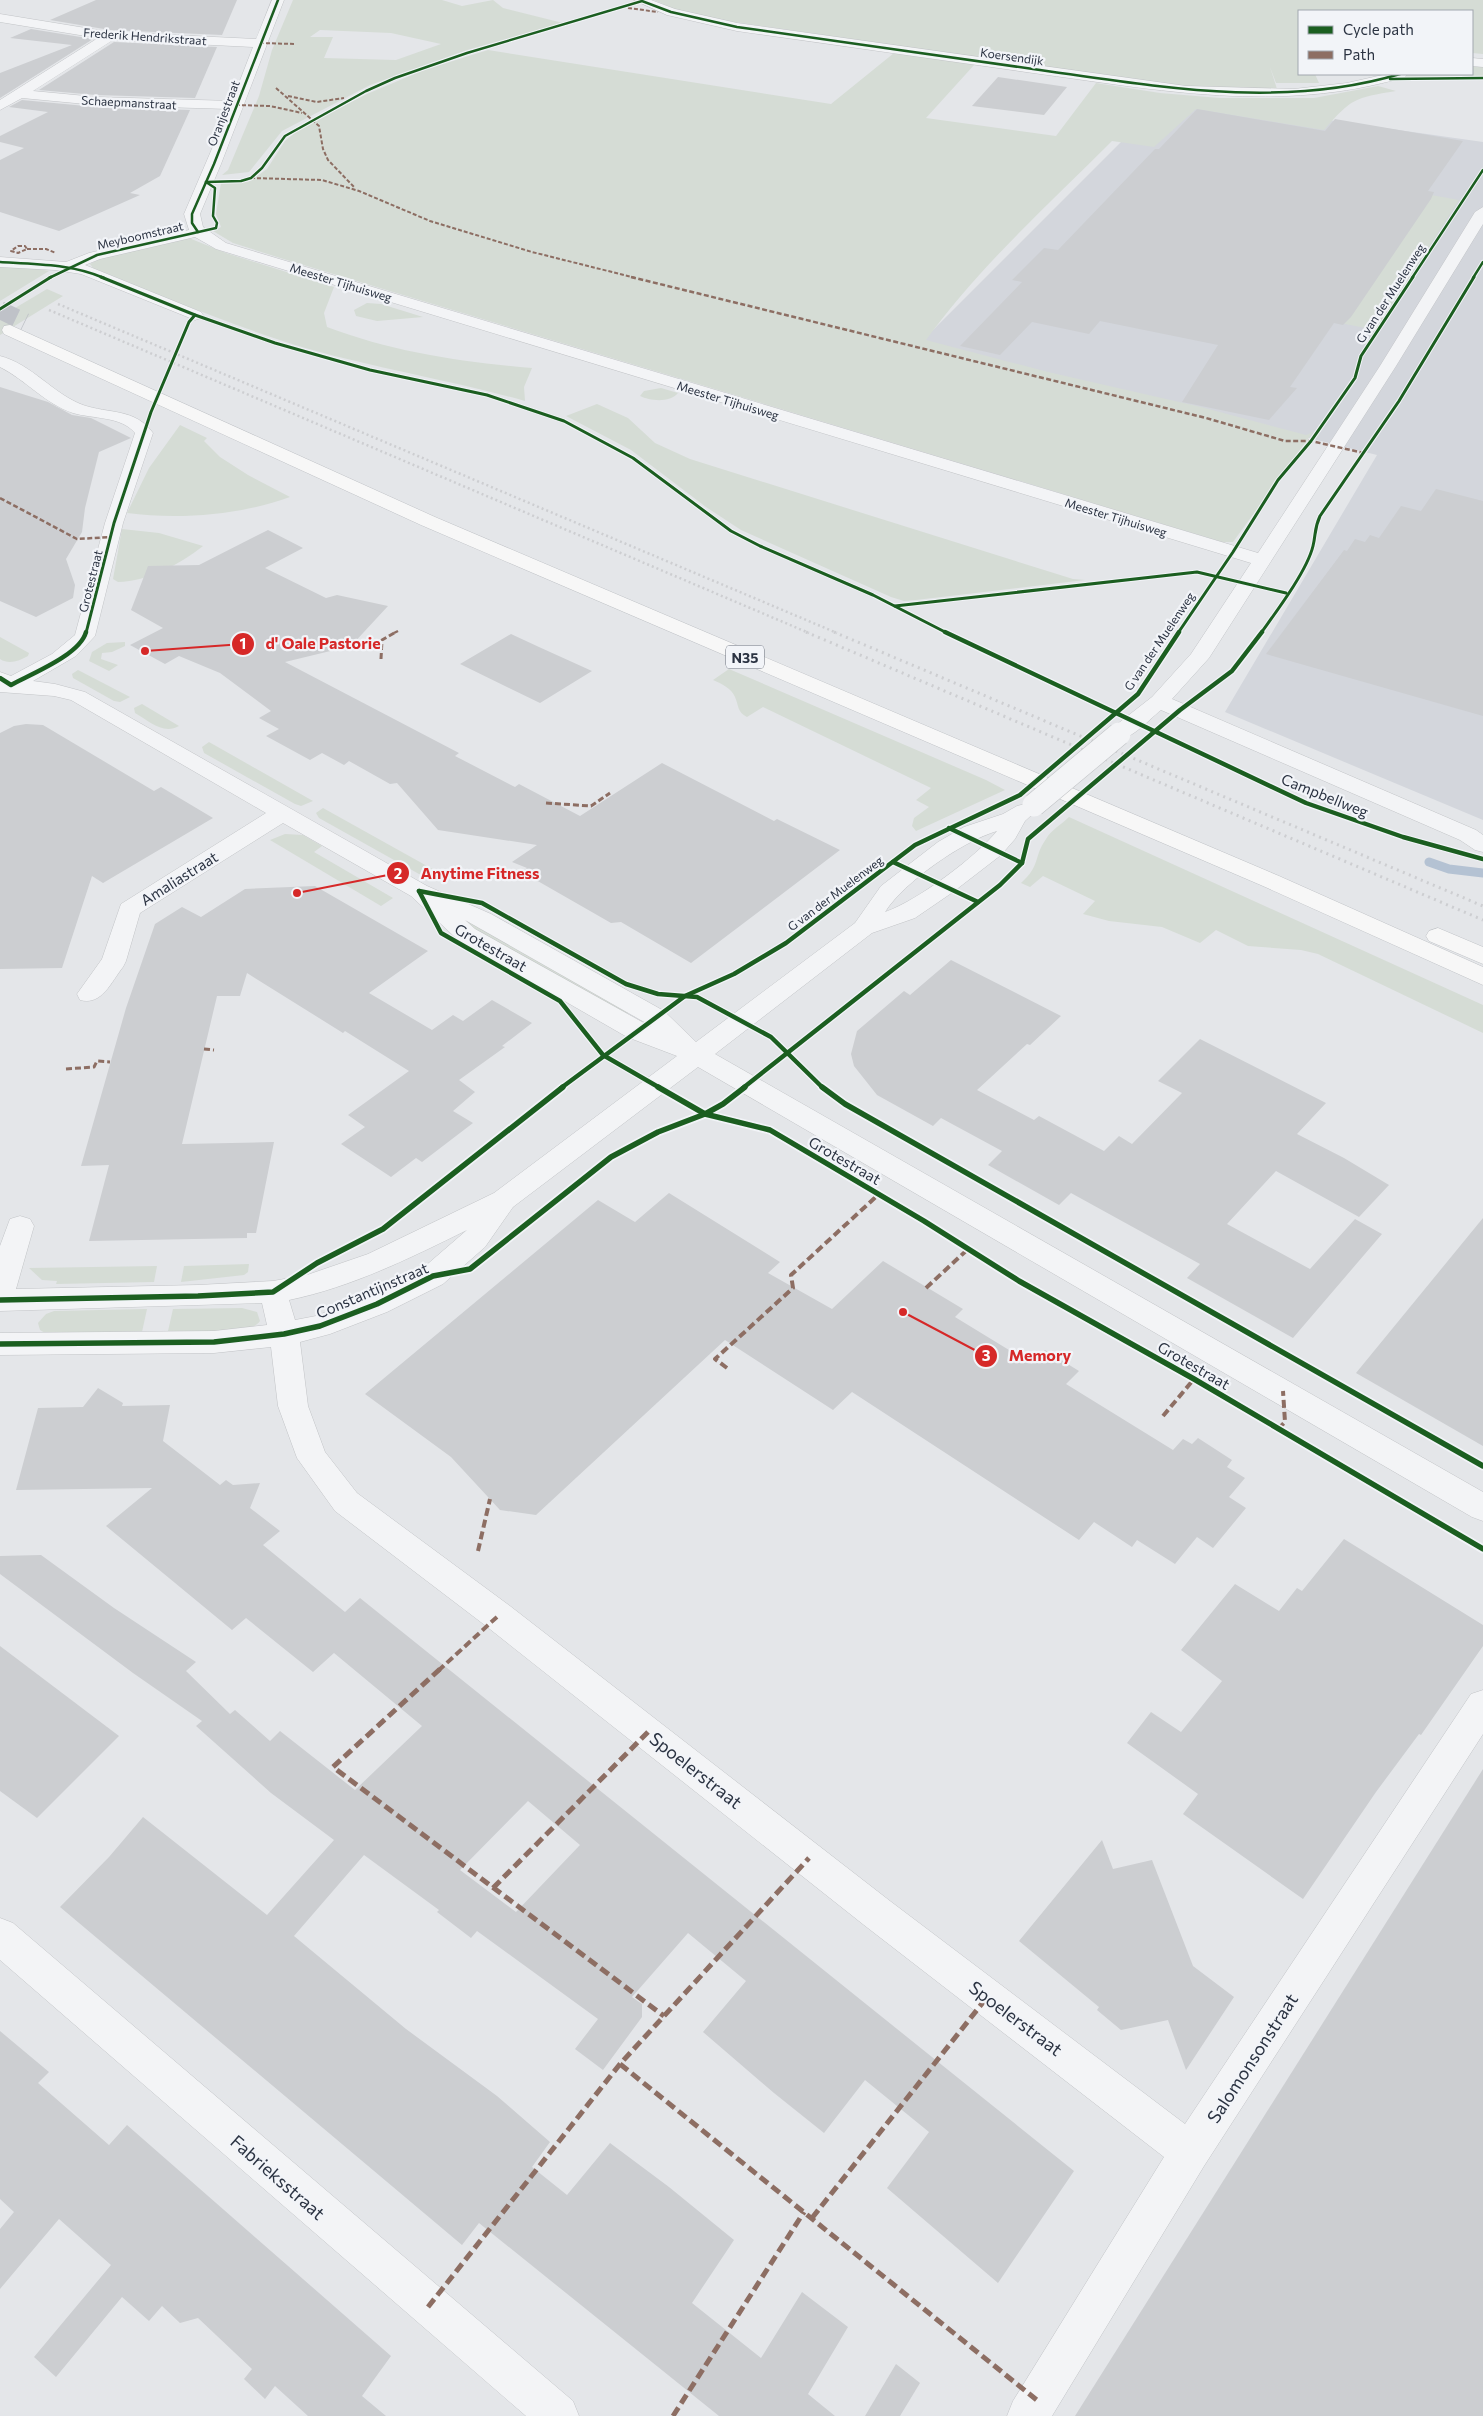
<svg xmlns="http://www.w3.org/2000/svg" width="1483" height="2416" font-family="Commissioner,sans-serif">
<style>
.built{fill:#d3d6dc}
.green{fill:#d5dcd5;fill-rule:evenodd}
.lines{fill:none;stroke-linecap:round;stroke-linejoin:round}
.stream{stroke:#b4c2d3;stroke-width:9}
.building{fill:#ccced1;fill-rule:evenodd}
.major-tunnel{stroke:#bfc2c8;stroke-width:18;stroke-dasharray:18 9;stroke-linecap:butt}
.minor-casing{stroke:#c2c4c7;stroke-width:1}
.major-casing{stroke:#c0c3c7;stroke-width:1}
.minor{fill:#f3f4f6;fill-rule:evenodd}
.major{fill:#f7f7f7;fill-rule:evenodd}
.rail-far1{stroke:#cdced1;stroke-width:2.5;stroke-dasharray:2 3;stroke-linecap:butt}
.rail{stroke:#cdced1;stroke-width:3;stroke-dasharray:2 4.5;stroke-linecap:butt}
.minor-bridge-casing{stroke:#c2c4c7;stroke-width:24;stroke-linecap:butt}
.minor-bridge{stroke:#f3f4f6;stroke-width:23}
.quiet-far4{stroke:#8d6e63;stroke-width:2;stroke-dasharray:4 2;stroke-linecap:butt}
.quiet-far3{stroke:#8d6e63;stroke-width:2.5;stroke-dasharray:5 2.5;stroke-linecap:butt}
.quiet-far2{stroke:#8d6e63;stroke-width:3;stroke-dasharray:6 3;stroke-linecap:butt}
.quiet-far1{stroke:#8d6e63;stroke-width:4;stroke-dasharray:8 4;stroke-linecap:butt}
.quiet{stroke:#8d6e63;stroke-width:5;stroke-dasharray:10 5;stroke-linecap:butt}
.cycleway-far3-casing{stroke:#f2f4f8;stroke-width:4.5}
.cycleway-far2-casing{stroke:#f2f4f8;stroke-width:5}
.cycleway-far1-casing{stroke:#f2f4f8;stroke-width:7}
.cycleway-casing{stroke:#f2f4f8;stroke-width:9}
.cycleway-far3{stroke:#1b5e20;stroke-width:2.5}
.cycleway-far2{stroke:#1b5e20;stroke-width:3}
.cycleway-far1{stroke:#1b5e20;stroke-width:4.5}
.cycleway{stroke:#1b5e20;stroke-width:5.5}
.labels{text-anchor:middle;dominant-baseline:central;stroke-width:4.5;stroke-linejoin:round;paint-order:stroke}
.far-street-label{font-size:12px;fill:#2b3342;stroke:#f2f4f8}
.shield{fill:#f2f4f8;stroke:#676d79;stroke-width:1}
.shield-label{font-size:14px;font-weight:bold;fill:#2b3342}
.street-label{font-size:15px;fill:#2b3342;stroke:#f2f4f8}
.near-street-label{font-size:18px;fill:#2b3342;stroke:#f2f4f8}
.leader{fill:none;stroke:#d62828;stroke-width:2}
.callout-dot{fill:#d62828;stroke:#f2f4f8;stroke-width:2}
.mark-label{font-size:15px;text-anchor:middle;font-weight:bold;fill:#fff}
.callout-label{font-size:16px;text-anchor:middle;font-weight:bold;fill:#d62828;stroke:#f2f4f8;stroke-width:4.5;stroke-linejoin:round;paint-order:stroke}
</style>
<rect width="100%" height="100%" fill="#e4e6e9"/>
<polygon class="built" points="1166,97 1483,142 1483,820 1225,712 1377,455 922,341"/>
<g class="green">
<path d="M293,0H442L462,6L493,0L503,8L563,23L467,50L370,85L282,131L249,172L222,175L228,170L259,96L272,50ZM320,30L391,33L441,44L396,60L324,58L333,37H310Z"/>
<polygon points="654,0 1483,0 1483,54 1472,53 1472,11 1299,11 1299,74 1315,74 1319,83 1276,83 1270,67 1277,89 1177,86 727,21 681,12"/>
<path d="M488,50L831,104L894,53L975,64L926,118L1056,136L1096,83L1160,93L1220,98H1314L1378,86L1396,91C1354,98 1352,98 1324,130L1196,109L1154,147L1112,141C1048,205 979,267 926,340L1048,372L1201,407L1306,435L1313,432L1233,542H1222L277,257L233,243L213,231L221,227L216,214L221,183L247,182L252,180L267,169L285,141L302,127L367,94L424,70Z"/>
<polygon points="1472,66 1483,67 1483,77 1397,78 1411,74 1472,74"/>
<polygon points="1431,195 1459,200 1376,330 1340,323"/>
<path d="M189,238L226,253L334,287L324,313L327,327C393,352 462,362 532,368L524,387L525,401C454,381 380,369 309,349C235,327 164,297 93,268L90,264L101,258Z"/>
<polygon points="0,265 46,267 44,270 49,271 0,301"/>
<polygon points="47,289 63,296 0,335 0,317"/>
<polygon points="367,303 381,304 423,317 377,321 356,316 354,310"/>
<path d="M661,388L678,393C670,403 650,401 640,396L644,391Z"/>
<polygon points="597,404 628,418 655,443 690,459 1073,579 1085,580 916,600 904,601 891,597 741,530 706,507 631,450 566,416"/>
<path d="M180,425L207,438L204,441L220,457L248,475L290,497C240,515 180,520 127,513L149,468Z"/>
<path d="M122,529L159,533L203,546C179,565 148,581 118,582L113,579Z"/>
<path d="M0,637L29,653L28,656C19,661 9,665 0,659Z"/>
<polygon points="125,642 125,646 112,652 102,653 101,659 118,665 109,671 89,661 92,652 107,643"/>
<path d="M729,669L986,780L1005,790L916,831L912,826L914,818L929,807L916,800L931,788L763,707L747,717C737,712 739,706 735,697C731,688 722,684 713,680Z"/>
<polygon points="78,670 130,697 120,702 114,701 73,678 72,674"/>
<path d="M142,704L179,726C163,735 149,721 135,713L134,708Z"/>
<polygon points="209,742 313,801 301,806 295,804 204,753 202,747"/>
<polygon points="323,808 436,871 429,875 419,874 319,818 316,813"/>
<path d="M1069,817L1483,1005V1033L1318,954L1301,950L1248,946L1216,930L1200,943L1162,927L1109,921L1083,914L1095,901L1043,876L1030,887L1021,883C1041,865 1033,858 1046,839C1051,830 1062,824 1069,817Z"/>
<polygon points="285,834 303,835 322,846 314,852 393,898 381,906 270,840"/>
<polygon points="454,913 632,1010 623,1017 466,927"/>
<polygon points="249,1264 248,1272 244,1275 181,1282 184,1266"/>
<polygon points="157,1266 154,1282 56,1284 57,1281 42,1280 29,1268"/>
<path d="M242,1308L257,1312L260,1321C249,1338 189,1331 168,1331L173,1309Z"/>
<polygon points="147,1309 142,1332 45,1333 40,1330 38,1323 46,1314 54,1311"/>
</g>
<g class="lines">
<polyline class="stream" points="1429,862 1449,869 1483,873"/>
</g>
<g class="building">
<polygon points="96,0 237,0 222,35 110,30 50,20"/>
<polygon points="31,29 93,39 0,98 0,73 72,45 10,38"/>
<polygon points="114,42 217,47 195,98 96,95 39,90"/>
<polygon points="998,77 1067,87 1044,115 972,106"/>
<polygon points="22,100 96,107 190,110 160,176 130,193 140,195 59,231 0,212 0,160 24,148 0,142 0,136 48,112 9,107"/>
<polygon points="1197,109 1325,131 1335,119 1463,141 1428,191 1434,192 1431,199 1351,317 1343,325 1334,323 1290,387 1297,388 1269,420 1182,402 1218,345 1100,321 1089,334 1032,322 1000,355 960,346 1022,282 1012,280 1044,248 1058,250 1155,149 1159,149"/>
<polygon points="0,387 48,402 72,415 91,418 131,438 99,452 85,508 82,532 66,559 75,585 73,598 36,617 0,601"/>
<polygon points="1436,489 1483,501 1483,716 1266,654 1344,550 1347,551 1355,539 1365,542 1370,535 1379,538 1401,506 1421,511"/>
<polygon points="268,530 303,548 265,568 326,598 337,595 388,606 351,646 285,662 459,753 455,756 515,787 519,784 580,816 662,763 774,821 777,819 840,850 691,963 621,922 611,923 522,872 527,868 512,862 537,845 438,830 397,783 390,784 349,761 344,765 322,753 310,760 266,736 279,729 259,718 271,711 220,673 179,656 165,664 130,645 163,628 131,610 148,566 199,565"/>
<polygon points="511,634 539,647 592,671 540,703 460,664"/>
<polygon points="26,724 43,725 154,791 161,787 213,818 103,883 92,876 62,968 0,969 0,733 14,726"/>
<polygon points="315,886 428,951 369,993 432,1030 453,1015 463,1021 492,1000 532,1023 502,1046 505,1047 459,1080 475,1092 453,1111 473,1123 422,1162 416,1158 391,1177 341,1144 365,1127 348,1115 409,1071 345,1031 343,1033 247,973 240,996 217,996 182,1144 274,1142 256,1233 247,1233 247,1238 89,1241 109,1165 81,1166 126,1008 155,924 182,907 201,917 245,889"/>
<polygon points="951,960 1061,1016 1030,1045 1027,1044 977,1090 1034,1120 1039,1116 1104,1151 1119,1136 1132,1144 1182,1093 1158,1081 1200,1039 1326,1103 1297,1134 1344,1158 1389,1185 1359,1217 1276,1171 1227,1224 1310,1269 1355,1219 1382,1234 1293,1338 1187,1278 1200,1264 1071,1193 1059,1205 988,1165 1002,1151 941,1118 933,1126 877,1095 854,1066 851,1054 857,1031 904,991 910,995"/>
<polygon points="669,1193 780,1262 768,1273 832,1309 883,1261 963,1309 955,1317 1032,1364 1045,1350 1079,1371 1066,1384 1173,1450 1183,1439 1192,1444 1198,1438 1232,1460 1227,1467 1245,1478 1229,1497 1246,1508 1213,1548 1197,1537 1175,1564 1137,1540 1132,1547 1094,1522 1079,1540 852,1392 833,1410 725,1340 536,1515 500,1510 451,1457 365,1394 598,1200 635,1222"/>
<polygon points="1483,1218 1483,1446 1356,1373"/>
<path d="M98,1388L123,1403L122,1406L170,1405L163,1441L220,1485L226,1480L233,1485L260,1483L250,1508L280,1531L263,1545L345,1612L360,1598L1074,2171L998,2283L887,2188L929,2132L865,2080L824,2133L774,2093L703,2032L746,1981L688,1933L632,1997L642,2004V2017L603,2070L575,2049L598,2019L477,1931L471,1938L437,1912L439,1910L364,1855L294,1936L406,2029L497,2096L550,2142L532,2167L567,2195L610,2143L669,2187L734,2240L692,2303L761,2358L802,2292L848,2327L808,2394L835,2416H719L479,2223L462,2245L60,1907L109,1857L143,1817L267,1915L334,1840L271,1793L196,1726L202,1721L133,1673L0,1574V1556L41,1555L114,1608L196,1662L186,1671L230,1714L235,1710L270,1741L280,1731L355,1790L422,1726L334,1653L313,1672L246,1618L232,1630L106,1526L152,1488L16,1490L38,1408L83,1407ZM528,1801L580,1845L516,1912L460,1870Z"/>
<polygon points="1344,1539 1483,1625 1483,1646 1421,1735 1419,1734 1376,1792 1303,1899 1183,1814 1198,1794 1127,1743 1151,1712 1181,1732 1222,1681 1181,1650 1235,1584 1279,1611 1297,1588 1302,1591"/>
<polygon points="0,1646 119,1736 37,1818 0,1791"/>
<polygon points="1483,1769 1483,2416 1075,2416"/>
<polygon points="1102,1840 1113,1869 1152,1860 1193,1966 1234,1997 1186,2070 1168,2020 1121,2030 1097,2010 1099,2007 1019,1941"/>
<polygon points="0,2031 49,2072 38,2083 109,2145 127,2125 391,2356 362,2396 386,2416 308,2416 275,2386 265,2399 244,2379 252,2369 198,2318 180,2323 162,2306 149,2321 122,2297 56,2377 34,2357 111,2265 59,2219 0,2289 0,2229 14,2212 0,2199"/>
<polygon points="896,2364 920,2383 900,2416 865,2416"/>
</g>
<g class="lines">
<polyline class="major-tunnel" points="0,310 25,322"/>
<defs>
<g id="minor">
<path d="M272,0H284L221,164L200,214L203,227L226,243L1258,553L1380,366L1475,212L1483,207V224L1396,366L1209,658L1172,699L1476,830L1483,835V852L1475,850L1460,840L1161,710C1147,721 1130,743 1111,739L1108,734L1111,729L1152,697L1191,654L1251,563L216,249L195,237L100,259L85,265L201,312L203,315L201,318L195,320L81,274L55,270L0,267V257L66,262L89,253L189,230L184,214L229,109L96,105L22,98L0,110V100L98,38L0,22V14L110,32L256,39ZM113,40L253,47L232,101L96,97L33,91Z"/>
<path d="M634,0H651L675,9L737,23L1186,86L1294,89L1347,83L1387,74H1407L1405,77C1280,114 1159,90 1033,73C935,59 836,45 737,31L667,15Z"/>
<polygon points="1472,58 1483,59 1483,67 1472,66"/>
<path d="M0,356C32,364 53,394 83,405C109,414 135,408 153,433L123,523L95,636L76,656L33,681L55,684L85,692L427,886L491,914L664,1011L696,1042L855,923L881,886L938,842L964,827L1003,814L1017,806L1025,804L1033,806L1036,811L1025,821L1015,839L1001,855L953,892L915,918L872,933L715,1054L1483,1492V1521L1472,1517L698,1067L513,1207L485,1247L443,1284L387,1312L330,1334L300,1342L308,1406L325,1452L357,1493L510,1606L890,1901L1185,2124L1471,1694L1483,1690V1734L1204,2166L1052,2416H1007L1013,2401L1164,2157L864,1925L486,1626L335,1511L297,1458L278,1406L271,1347L214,1353L0,1355V1333L214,1331L267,1325L262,1303L0,1311V1246L10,1219L20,1216L30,1219L34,1226L16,1289L198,1285L273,1281L307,1275L368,1254L494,1193L677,1056L627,1037L457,939L411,896L283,823L140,913L126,961L123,967C111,982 102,1006 80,1000L77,994L102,959L121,904L266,813L71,700L54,696L0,692V672L11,676L52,654L75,635L105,523L135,433C121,416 93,419 73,413C45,404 26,380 0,367ZM997,831C976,857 917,901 885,912C904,882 963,841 997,831ZM465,920L646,1023L651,1027L475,929ZM467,1230L423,1268L367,1296L316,1316L295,1320L289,1300C352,1287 410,1258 467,1230Z"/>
<polygon points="0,1918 13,1923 573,2401 579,2416 526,2416 0,1960"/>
</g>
<g id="major">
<polygon points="10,325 435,517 1279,876 1483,967 1483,985 1263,886 421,525 4,334 2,330 4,326"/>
<polygon points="1438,928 1483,947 1483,964 1429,941 1426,936 1429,931"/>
</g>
</defs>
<use href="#minor" class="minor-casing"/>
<use href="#major" class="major-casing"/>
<use href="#minor" class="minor"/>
<use href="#major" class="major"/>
<g class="rail-far1">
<polyline points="58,304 837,633"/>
<polyline points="49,310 809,633"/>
</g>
<g class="rail">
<polyline points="806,632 1483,920"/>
<polyline points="834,632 1483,906"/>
</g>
<defs>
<polyline id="minor-bridge" points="1034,805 1119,734"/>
</defs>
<use href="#minor-bridge" class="minor-bridge-casing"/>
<use href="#minor-bridge" class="minor-bridge"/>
<g class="quiet-far4">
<polyline points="628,8 658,12"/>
<polyline points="260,43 295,44"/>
<polyline points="276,88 319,126 323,149 328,160 355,188"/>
<polyline points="288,96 317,102 344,98"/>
<polyline points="236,105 270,106 302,113"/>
<polyline points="251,178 322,180 359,191 430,221 532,252 636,278"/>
<polygon points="18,246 25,246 27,249 18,253 11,251"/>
<polyline points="27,249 46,249 56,253"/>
</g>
<g class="quiet-far3">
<polyline points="631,277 1206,418 1285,441 1311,441 1364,453"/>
<polyline points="0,498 77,539 111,537"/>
<polyline points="394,633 398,631"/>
</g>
<g class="quiet-far2">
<polyline points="381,659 382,640 396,632"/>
<polyline points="546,803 591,806 610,793"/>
<polyline points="204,1049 214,1050"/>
<polyline points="66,1069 94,1067 97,1061 110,1062"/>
</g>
<g class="quiet-far1">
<polyline points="926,1288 967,1250"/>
<polyline points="727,1368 715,1359 793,1288 791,1275 879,1194"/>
<polyline points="1163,1416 1194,1379"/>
<polyline points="1278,1429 1285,1422 1283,1391"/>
<polyline points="478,1551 490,1499"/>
<polyline points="438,1671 498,1616"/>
</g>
<g class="quiet">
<polyline points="440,1669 333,1767 664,2016"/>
<polyline points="493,1888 648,1732"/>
<polyline points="620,2064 1038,2401"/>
<polyline points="812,2218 988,1996"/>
<polyline points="428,2307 620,2064 809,1858"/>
<polyline points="673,2416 804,2212"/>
</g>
<defs>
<g id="cycleway-far3">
<polyline points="1390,79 1483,78"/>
<path d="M206,182L241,181L251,178L262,168L285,136L366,91L395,78L467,53L642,1L671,12L737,27C836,41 934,55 1033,69C1155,86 1279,110 1400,74"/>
<polyline points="198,232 192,223 192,214 214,164 278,0"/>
<path d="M0,262C36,264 71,264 104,278"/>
<polyline points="49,278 97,255 216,228 217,223 213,216 215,188 206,182"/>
<polyline points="1412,278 1483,170"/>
<polyline points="1473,278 1483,262"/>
</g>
<g id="cycleway-far2">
<polyline points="101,277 195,315 275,343 370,370 487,395 564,421 633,458 731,531 760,546 873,595 947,633"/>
<polyline points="0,309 51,277"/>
<polyline points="895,606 1197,572 1286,593"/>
<polyline points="86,633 114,523 151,412 189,322 195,315"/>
<polyline points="1178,633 1233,552 1278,480 1311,441 1355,378 1361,356 1413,277"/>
<path d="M1261,633C1276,612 1307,571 1313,546C1316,534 1314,529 1320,516L1399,401L1474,277"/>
</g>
<g id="cycleway-far1">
<polyline points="945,632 1306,803 1403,837 1483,859"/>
<path d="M0,678L11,685C31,674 80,655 86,632"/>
<polyline points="949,828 1022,863"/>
<polyline points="893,862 978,902"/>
<polyline points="419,891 441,933 560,1001 603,1055 660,1088"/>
<polyline points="419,891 482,903 626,984 658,994 697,997 771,1037 823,1088"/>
<polyline points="561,1088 685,996 734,974 786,943 915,845 1020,795 1138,694 1179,632"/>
<polyline points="743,1088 1000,885 1022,863 1028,839 1180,710 1232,671 1262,632"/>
</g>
<g id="cycleway">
<polyline points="658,1087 705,1114 770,1130 924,1221 1019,1281 1194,1379 1483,1549"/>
<polyline points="822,1087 845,1104 1483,1466"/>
<polyline points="0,1300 198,1296 273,1292 317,1263 383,1229 563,1087"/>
<polyline points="0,1344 214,1342 284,1334 320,1326 377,1304 433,1276 470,1269 611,1157 658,1132 705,1114 723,1104 745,1087"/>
</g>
</defs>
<use href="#cycleway-far3" class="cycleway-far3-casing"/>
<use href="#cycleway-far2" class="cycleway-far2-casing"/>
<use href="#cycleway-far1" class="cycleway-far1-casing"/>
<use href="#cycleway" class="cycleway-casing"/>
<use href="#cycleway-far3" class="cycleway-far3"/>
<use href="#cycleway-far2" class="cycleway-far2"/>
<use href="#cycleway-far1" class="cycleway-far1"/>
<use href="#cycleway" class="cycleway"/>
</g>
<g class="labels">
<g class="far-street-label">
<text transform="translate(145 36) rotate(4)">Frederik Hendrikstraat</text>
<text transform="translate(1012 56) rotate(8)">Koersendijk</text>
<text transform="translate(129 102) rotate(3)">Schaepmanstraat</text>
<text transform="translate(223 113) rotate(-69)">Oranjestraat</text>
<text transform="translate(140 235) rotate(-13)">Meyboomstraat</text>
<text transform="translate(341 282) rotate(17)">Meester Tijhuisweg</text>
<text transform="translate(1390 293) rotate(-57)">G van der Muelenweg</text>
<text transform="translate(728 400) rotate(17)">Meester Tijhuisweg</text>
<text transform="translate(1116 517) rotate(17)">Meester Tijhuisweg</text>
<text transform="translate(90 581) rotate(-76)">Grotestraat</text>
<text transform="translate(1159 641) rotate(-56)">G van der Muelenweg</text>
<text transform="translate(835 893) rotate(-37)">G van der Muelenweg</text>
</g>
<rect class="shield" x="726" y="645.5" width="38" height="23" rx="4"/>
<g class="shield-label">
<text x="745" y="657">N35</text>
</g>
<g class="street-label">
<text transform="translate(1325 795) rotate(22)">Campbellweg</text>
<text transform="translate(179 878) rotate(-32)">Amaliastraat</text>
<text transform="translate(491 947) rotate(30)">Grotestraat</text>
<text transform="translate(845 1160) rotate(30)">Grotestraat</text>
<text transform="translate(372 1290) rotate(-23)">Constantijnstraat</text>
<text transform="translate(1194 1365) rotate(30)">Grotestraat</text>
</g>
<g class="near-street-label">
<text transform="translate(696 1770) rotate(38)">Spoelerstraat</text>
<text transform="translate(1016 2018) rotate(37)">Spoelerstraat</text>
<text transform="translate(1252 2058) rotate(-57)">Salomonsonstraat</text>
<text transform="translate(278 2177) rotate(41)">Fabrieksstraat</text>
</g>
</g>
<path class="leader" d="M145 651L243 644M297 893L398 873M903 1312L986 1356"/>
<g class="callout-dot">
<circle cx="145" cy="651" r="5"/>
<circle cx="297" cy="893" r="5"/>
<circle cx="903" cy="1312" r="5"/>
<circle cx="243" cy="644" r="12"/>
<circle cx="398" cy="873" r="12"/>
<circle cx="986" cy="1356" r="12"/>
</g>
<g class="mark-label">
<text x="243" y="649">1</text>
<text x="398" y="879">2</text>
<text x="986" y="1361">3</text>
</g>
<g class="callout-label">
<text x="323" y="649">d' Oale Pastorie</text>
<text x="480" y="879">Anytime Fitness</text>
<text x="1040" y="1361">Memory</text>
</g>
<rect x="1298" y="10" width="175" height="65" fill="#f2f4f8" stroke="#a2a7af"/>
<rect x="1308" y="26" width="25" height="8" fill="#1b5e20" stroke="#a2a7af"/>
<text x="1343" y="35" font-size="15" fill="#2b3342">Cycle path</text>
<rect x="1308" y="51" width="25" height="8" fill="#8d6e63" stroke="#a2a7af"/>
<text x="1343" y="60" font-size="15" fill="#2b3342">Path</text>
</svg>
